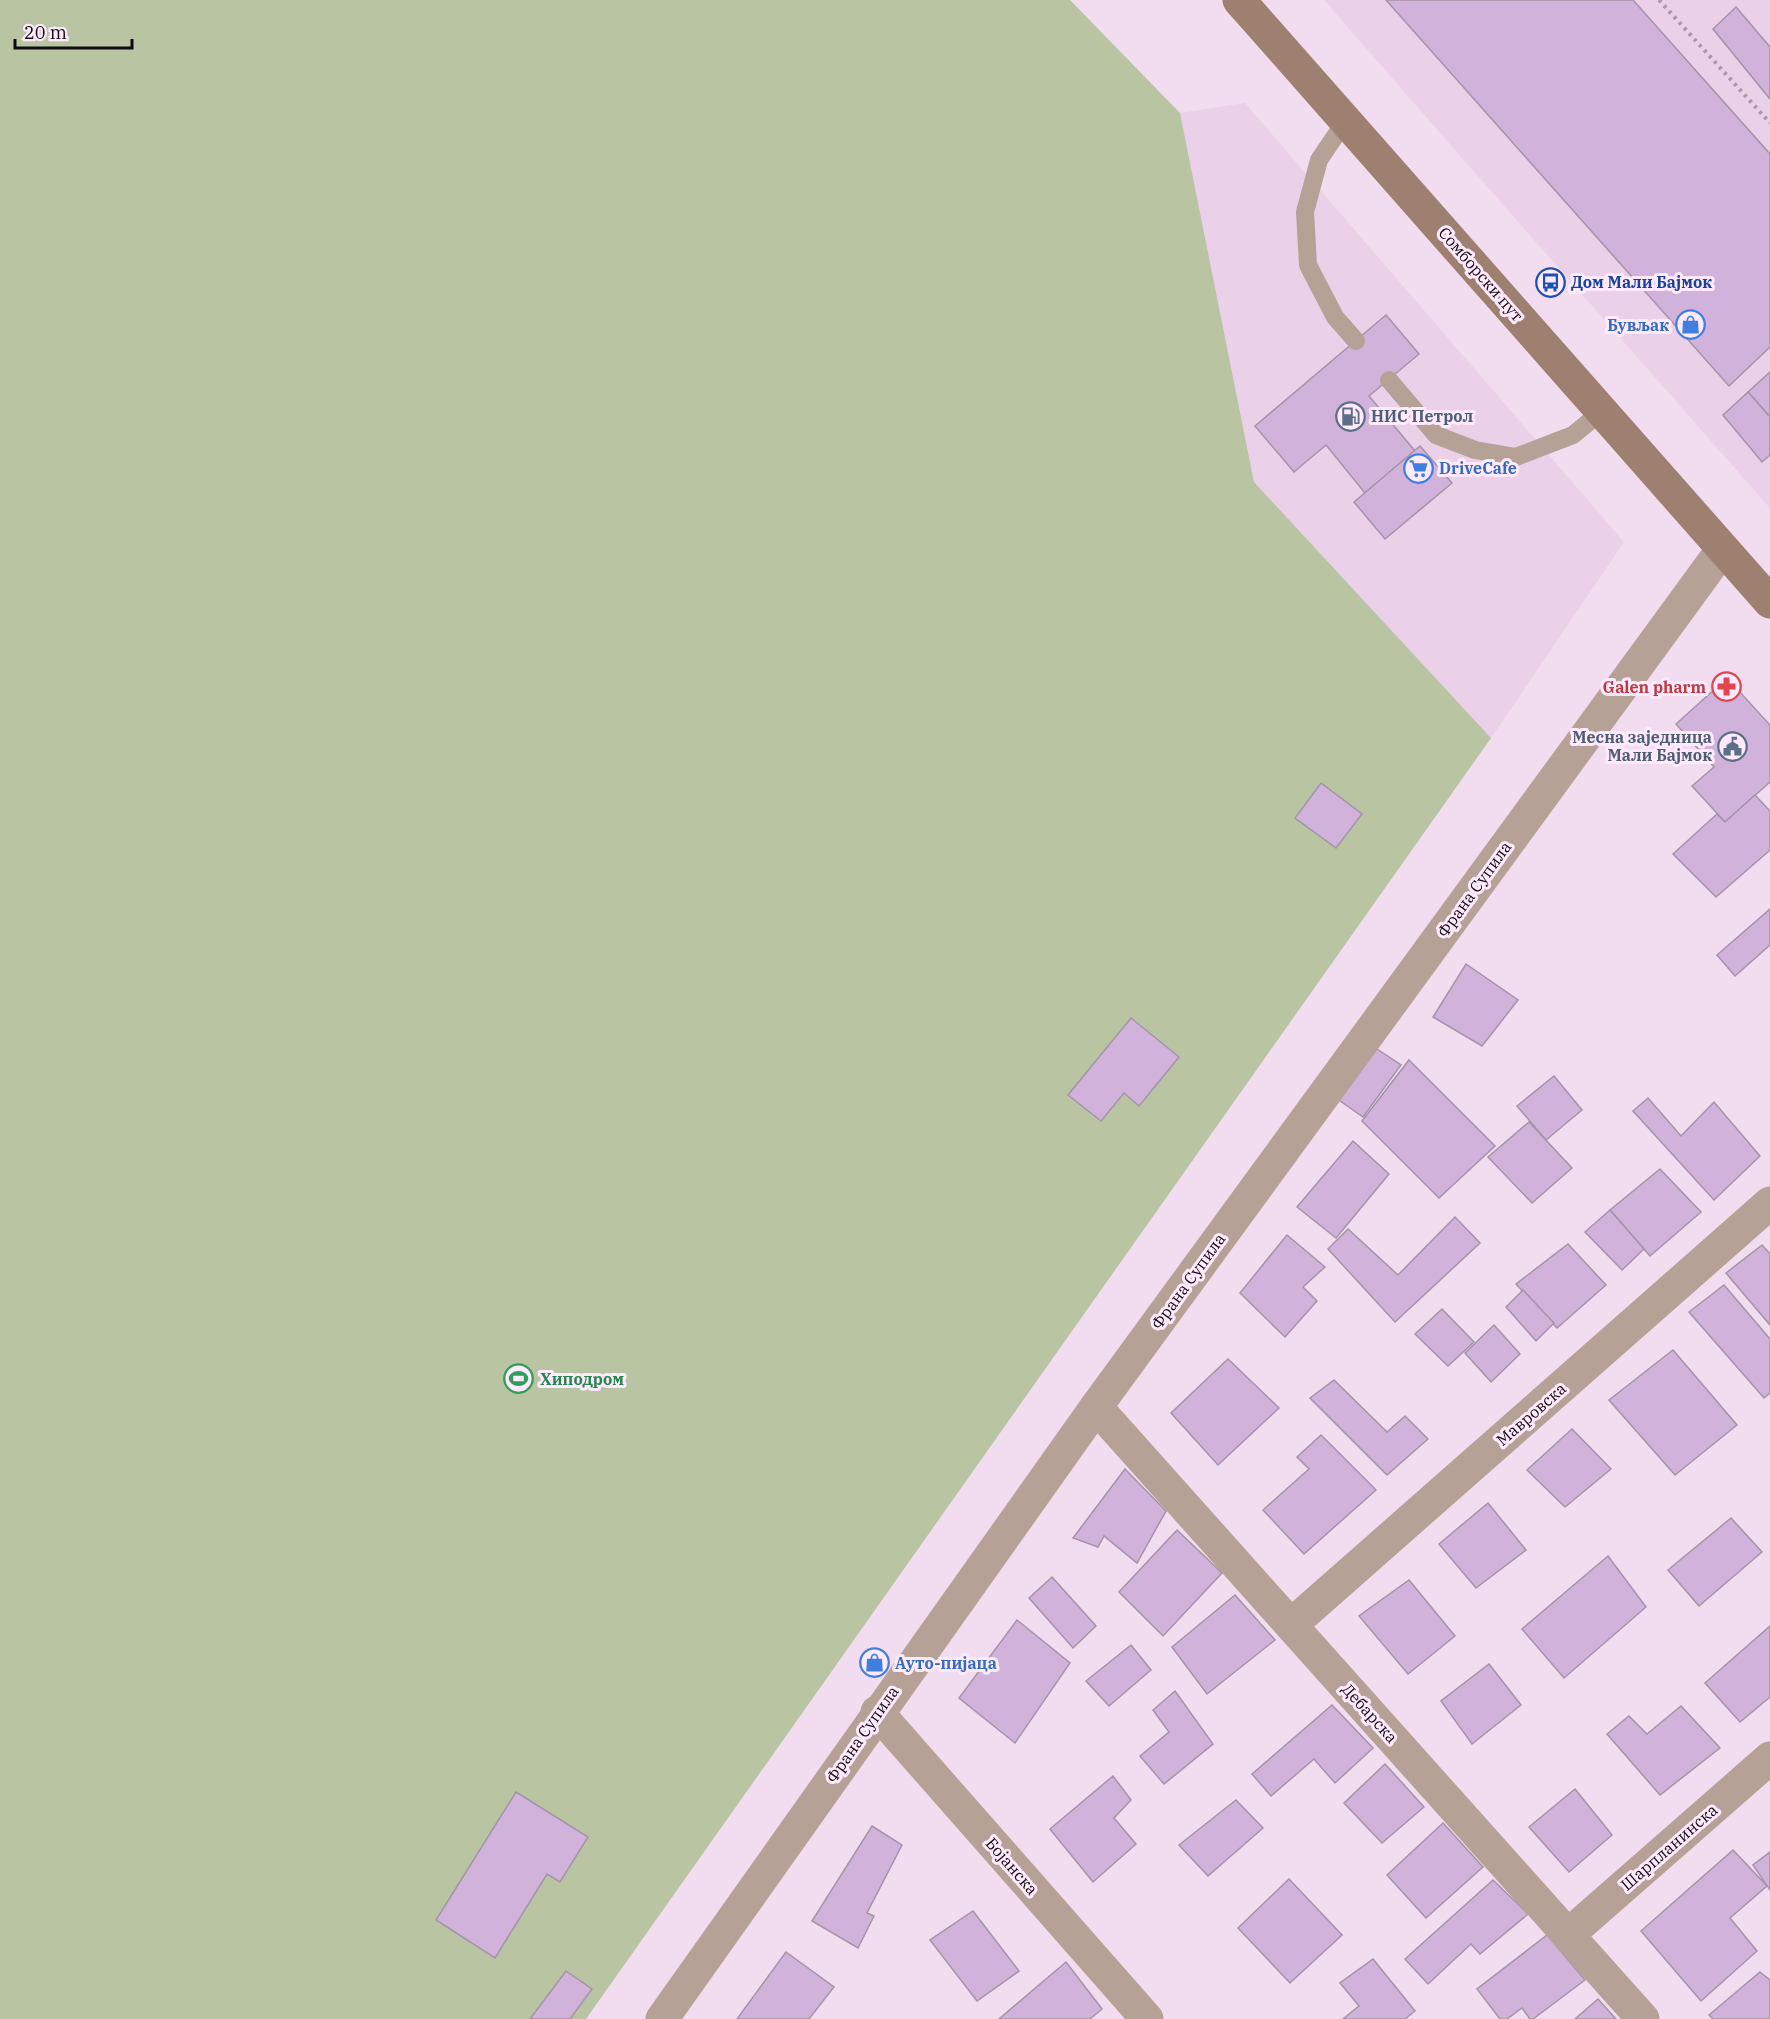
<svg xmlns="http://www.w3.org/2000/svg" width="1770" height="2019" font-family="'IBM Plex Serif',serif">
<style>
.built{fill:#ead0e8}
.green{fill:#b8c4a2}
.building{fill:#d1b2db;stroke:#a494a8;stroke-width:1.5}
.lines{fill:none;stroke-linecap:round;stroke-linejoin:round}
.path{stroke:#aa9aa8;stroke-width:4;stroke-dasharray:3 4.5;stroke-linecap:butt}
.service{stroke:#b6a196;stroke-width:18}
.minor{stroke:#b6a196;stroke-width:33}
.tertiary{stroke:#b6a196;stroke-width:33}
.secondary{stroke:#9e8070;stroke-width:33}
.labels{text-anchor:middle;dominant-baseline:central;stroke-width:6;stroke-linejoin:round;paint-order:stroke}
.street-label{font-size:16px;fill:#10090f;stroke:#ffeafd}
.transit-label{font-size:16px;font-weight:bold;fill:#164399;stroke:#ffeafd;text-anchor:start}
.shop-label{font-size:16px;font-weight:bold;fill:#366cbe;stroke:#ffeafd;text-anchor:start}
.service-label{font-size:16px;font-weight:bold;fill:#4e5e75;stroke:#ffeafd;text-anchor:start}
.health-label{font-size:16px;font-weight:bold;fill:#be3a42;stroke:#ffeafd;text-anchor:end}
.leisure-label{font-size:16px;font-weight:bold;fill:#27864d;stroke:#ffeafd;text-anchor:start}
</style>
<rect width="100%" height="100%" fill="#f1ddef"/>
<g class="built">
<polygon points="1324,0 1770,0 1770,508 1448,142"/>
<polygon points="1245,103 1624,542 1491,738 1254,482 1180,113"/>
</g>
<polygon class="green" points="0,0 1070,0 1180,113 1254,482 1491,738 586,2019 0,2019"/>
<g class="building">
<polygon points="1386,0 1633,0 1770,154 1770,347 1729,386"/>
<polygon points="1736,7 1770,47 1770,99 1713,29"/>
<polygon points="1386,315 1419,354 1369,396 1415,451 1365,493 1326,445 1294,472 1255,426"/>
<polygon points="1770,372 1770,417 1748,392"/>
<polygon points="1748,392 1770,417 1770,455 1762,462 1723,415"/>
<polygon points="1420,446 1452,483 1385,539 1354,502"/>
<polygon points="1727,678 1770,725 1770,782 1725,822 1692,786 1714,767 1676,724"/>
<polygon points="1321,783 1362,814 1336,848 1295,818"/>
<polygon points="1755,795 1770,811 1770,850 1716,897 1673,854 1717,814 1725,822"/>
<polygon points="1770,909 1770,945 1735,976 1717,955"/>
<polygon points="1466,964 1518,1000 1482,1046 1433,1017"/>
<polygon points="1131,1018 1179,1057 1139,1106 1124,1093 1101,1121 1068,1095"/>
<polygon points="1374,1047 1401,1065 1363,1117 1336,1098"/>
<polygon points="1409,1060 1495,1146 1439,1198 1362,1121"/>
<polygon points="1554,1076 1582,1110 1546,1140 1517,1106"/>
<polygon points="1648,1098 1681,1136 1714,1102 1760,1156 1714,1200 1633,1111"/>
<polygon points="1529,1122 1572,1168 1532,1203 1488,1157"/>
<polygon points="1353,1141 1389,1174 1336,1238 1297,1207"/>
<polygon points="1660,1169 1701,1212 1650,1256 1610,1210"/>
<polygon points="1610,1210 1644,1249 1622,1270 1585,1232"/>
<polygon points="1455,1217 1480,1243 1395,1322 1328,1249 1348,1229 1398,1275"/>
<polygon points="1287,1235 1325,1267 1303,1287 1317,1301 1285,1337 1240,1293"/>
<polygon points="1568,1244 1606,1285 1557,1328 1516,1284"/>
<polygon points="1762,1245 1770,1254 1770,1325 1726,1273"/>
<polygon points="1724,1285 1770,1339 1770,1393 1764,1398 1689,1312"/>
<polygon points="1523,1290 1554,1323 1536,1341 1506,1307"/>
<polygon points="1442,1309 1474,1342 1448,1366 1415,1334"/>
<polygon points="1494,1325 1520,1354 1491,1382 1465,1353"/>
<polygon points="1673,1350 1737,1425 1675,1475 1609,1400"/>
<polygon points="1228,1359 1279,1408 1218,1465 1171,1413"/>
<polygon points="1334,1380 1387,1432 1405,1416 1428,1439 1387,1475 1310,1398"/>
<polygon points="1572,1429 1611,1469 1565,1507 1527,1470"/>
<polygon points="1321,1435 1376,1490 1304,1554 1263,1510 1309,1469 1297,1457"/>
<polygon points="1125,1469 1166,1511 1137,1563 1104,1536 1098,1547 1073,1538"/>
<polygon points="1488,1503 1526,1550 1476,1588 1439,1544"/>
<polygon points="1731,1518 1762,1552 1699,1606 1668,1570"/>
<polygon points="1177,1530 1222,1573 1163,1636 1119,1592"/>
<polygon points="1608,1556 1646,1607 1564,1678 1522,1629"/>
<polygon points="1052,1577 1096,1626 1073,1648 1029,1598"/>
<polygon points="1409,1580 1455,1636 1408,1674 1359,1616"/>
<polygon points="1235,1595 1275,1640 1207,1694 1172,1647"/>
<polygon points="1017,1620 1070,1663 1015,1743 959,1698"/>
<polygon points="1770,1626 1770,1697 1740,1722 1705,1683"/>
<polygon points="1131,1645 1151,1670 1109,1706 1086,1681"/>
<polygon points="1489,1664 1521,1705 1472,1744 1441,1701"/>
<polygon points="1175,1691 1213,1744 1164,1784 1140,1756 1169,1732 1153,1710"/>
<polygon points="1332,1705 1373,1748 1335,1783 1314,1759 1271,1796 1252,1774"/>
<polygon points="1681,1706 1720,1748 1660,1795 1607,1734 1629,1716 1647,1734"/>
<polygon points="1385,1764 1424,1807 1382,1843 1344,1803"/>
<polygon points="1113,1776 1131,1800 1114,1818 1136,1844 1093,1882 1050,1829"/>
<polygon points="1575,1789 1612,1835 1569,1872 1529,1827"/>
<polygon points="516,1792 588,1837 560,1882 547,1874 495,1958 436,1920"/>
<polygon points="1236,1800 1263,1828 1208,1876 1179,1845"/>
<polygon points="1443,1823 1483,1867 1426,1918 1387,1875"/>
<polygon points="872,1826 902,1845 867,1913 874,1916 858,1948 812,1921"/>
<polygon points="1733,1850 1767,1886 1730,1918 1757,1951 1701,2001 1641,1931"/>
<polygon points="1770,1852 1770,1890 1753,1865"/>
<polygon points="1289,1879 1342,1935 1290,1983 1238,1928"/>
<polygon points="1493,1880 1528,1914 1480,1954 1471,1944 1428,1984 1405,1959"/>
<polygon points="973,1911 1019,1971 977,2001 930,1940"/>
<polygon points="1547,1935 1585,1980 1533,2019 1530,2019 1522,2008 1507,2019 1500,2019 1477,1989"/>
<polygon points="786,1952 834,1987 809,2019 737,2019"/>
<polygon points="1373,1959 1415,2011 1405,2019 1343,2019 1359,2006 1340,1983"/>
<polygon points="1066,1962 1102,2009 1090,2019 999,2019"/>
<polygon points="566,1971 592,1989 570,2019 530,2019"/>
<polygon points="1760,1972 1770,1980 1770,2019 1713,2019 1709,2015"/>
<polygon points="1598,1999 1616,2019 1575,2019"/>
</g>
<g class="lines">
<polyline class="path" points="1659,0 1770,123"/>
<g class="service">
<polyline points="1346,120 1319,160 1305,212 1308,265 1335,317 1356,341"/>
<polyline points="1389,380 1436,435 1475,450 1516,457 1573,435 1601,412"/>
</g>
<g class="minor">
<polyline points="1096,1407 1643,2019"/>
<polyline points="1291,1625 1770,1203"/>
<polyline points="877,1712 1147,2019"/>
<polyline points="1568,1935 1770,1758"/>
</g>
<polyline class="tertiary" points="662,2019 1096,1407 1722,550"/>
<polyline class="secondary" points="1239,0 1770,602"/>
</g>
<defs>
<symbol id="bus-ring" viewBox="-11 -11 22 22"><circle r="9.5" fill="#ffeafd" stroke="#1a4fb4" stroke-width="1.5"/><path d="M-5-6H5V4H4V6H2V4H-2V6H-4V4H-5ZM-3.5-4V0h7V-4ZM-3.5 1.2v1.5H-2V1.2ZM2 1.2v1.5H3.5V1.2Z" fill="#1a4fb4"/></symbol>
<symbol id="shop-ring" viewBox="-11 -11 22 22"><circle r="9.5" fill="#ffeafd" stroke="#3f7fe0" stroke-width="1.5"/><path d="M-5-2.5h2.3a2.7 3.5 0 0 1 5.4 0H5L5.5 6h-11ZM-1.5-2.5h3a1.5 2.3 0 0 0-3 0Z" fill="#3f7fe0"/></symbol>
<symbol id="fuel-ring" viewBox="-11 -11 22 22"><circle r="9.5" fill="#ffeafd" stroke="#5c6f8a" stroke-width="1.5"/><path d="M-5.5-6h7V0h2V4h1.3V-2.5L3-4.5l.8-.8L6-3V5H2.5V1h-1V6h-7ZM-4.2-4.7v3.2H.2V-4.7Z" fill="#5c6f8a"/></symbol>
<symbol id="supermarket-ring" viewBox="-11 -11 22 22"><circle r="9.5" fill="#ffeafd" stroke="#3f7fe0" stroke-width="1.5"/><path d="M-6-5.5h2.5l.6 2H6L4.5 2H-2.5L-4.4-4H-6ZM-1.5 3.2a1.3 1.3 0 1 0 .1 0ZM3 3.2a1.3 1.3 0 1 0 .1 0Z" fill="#3f7fe0"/></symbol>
<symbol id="pharmacy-ring" viewBox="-11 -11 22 22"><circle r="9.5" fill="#ffeafd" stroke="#e0444e" stroke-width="1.5"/><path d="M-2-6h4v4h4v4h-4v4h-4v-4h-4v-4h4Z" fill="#e0444e"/></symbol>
<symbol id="civic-ring" viewBox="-11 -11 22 22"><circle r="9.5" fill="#ffeafd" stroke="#5c6f8a" stroke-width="1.5"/><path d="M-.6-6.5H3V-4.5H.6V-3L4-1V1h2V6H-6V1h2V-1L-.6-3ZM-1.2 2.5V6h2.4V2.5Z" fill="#5c6f8a"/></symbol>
<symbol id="stadium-ring" viewBox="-11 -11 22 22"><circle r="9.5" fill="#ffeafd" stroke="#2e9e5b" stroke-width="1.5"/><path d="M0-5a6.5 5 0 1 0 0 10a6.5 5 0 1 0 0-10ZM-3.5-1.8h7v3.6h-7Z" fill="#2e9e5b"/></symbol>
</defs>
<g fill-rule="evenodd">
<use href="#bus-ring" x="1534" y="266" width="33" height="33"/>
<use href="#shop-ring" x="1674" y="308" width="33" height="33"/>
<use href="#fuel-ring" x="1334" y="400" width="33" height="33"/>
<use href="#supermarket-ring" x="1402" y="452" width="33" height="33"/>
<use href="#pharmacy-ring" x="1710" y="670" width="33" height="33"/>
<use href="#civic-ring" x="1716" y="730" width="33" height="33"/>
<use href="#stadium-ring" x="502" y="1362" width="33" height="33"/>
<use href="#shop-ring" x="858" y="1646" width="33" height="33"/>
</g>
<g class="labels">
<g class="street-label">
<text transform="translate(1481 274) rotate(49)">Сомборски пут</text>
<text transform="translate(1474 889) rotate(-54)">Франа Супила</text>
<text transform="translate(1188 1281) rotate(-54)">Франа Супила</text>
<text transform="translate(1531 1414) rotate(-41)">Мавровска</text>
<text transform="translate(1370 1713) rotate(48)">Дебарска</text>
<text transform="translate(862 1734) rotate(-55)">Франа Супила</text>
<text transform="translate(1669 1847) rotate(-41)">Шарпланинска</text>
<text transform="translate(1012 1866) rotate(49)">Бојанска</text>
</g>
<g class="transit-label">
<text x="1571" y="282">Дом Мали Бајмок</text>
</g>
<g class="shop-label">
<text x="1669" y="325" text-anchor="end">Бувљак</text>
<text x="1439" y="468">DriveCafe</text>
<text x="895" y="1663">Ауто-пијаца</text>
</g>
<g class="service-label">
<text x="1371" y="416">НИС Петрол</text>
<text x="1712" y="737" text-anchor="end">Месна заједница<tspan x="1712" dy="18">Мали Бајмок</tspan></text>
</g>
<g class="health-label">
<text x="1706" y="687">Galen pharm</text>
</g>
<g class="leisure-label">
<text x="540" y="1379">Хиподром</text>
</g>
</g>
<path d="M15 39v9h117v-9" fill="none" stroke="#10090f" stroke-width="3"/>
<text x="24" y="39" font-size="18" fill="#10090f" stroke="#ffeafd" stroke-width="4.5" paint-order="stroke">20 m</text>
</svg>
